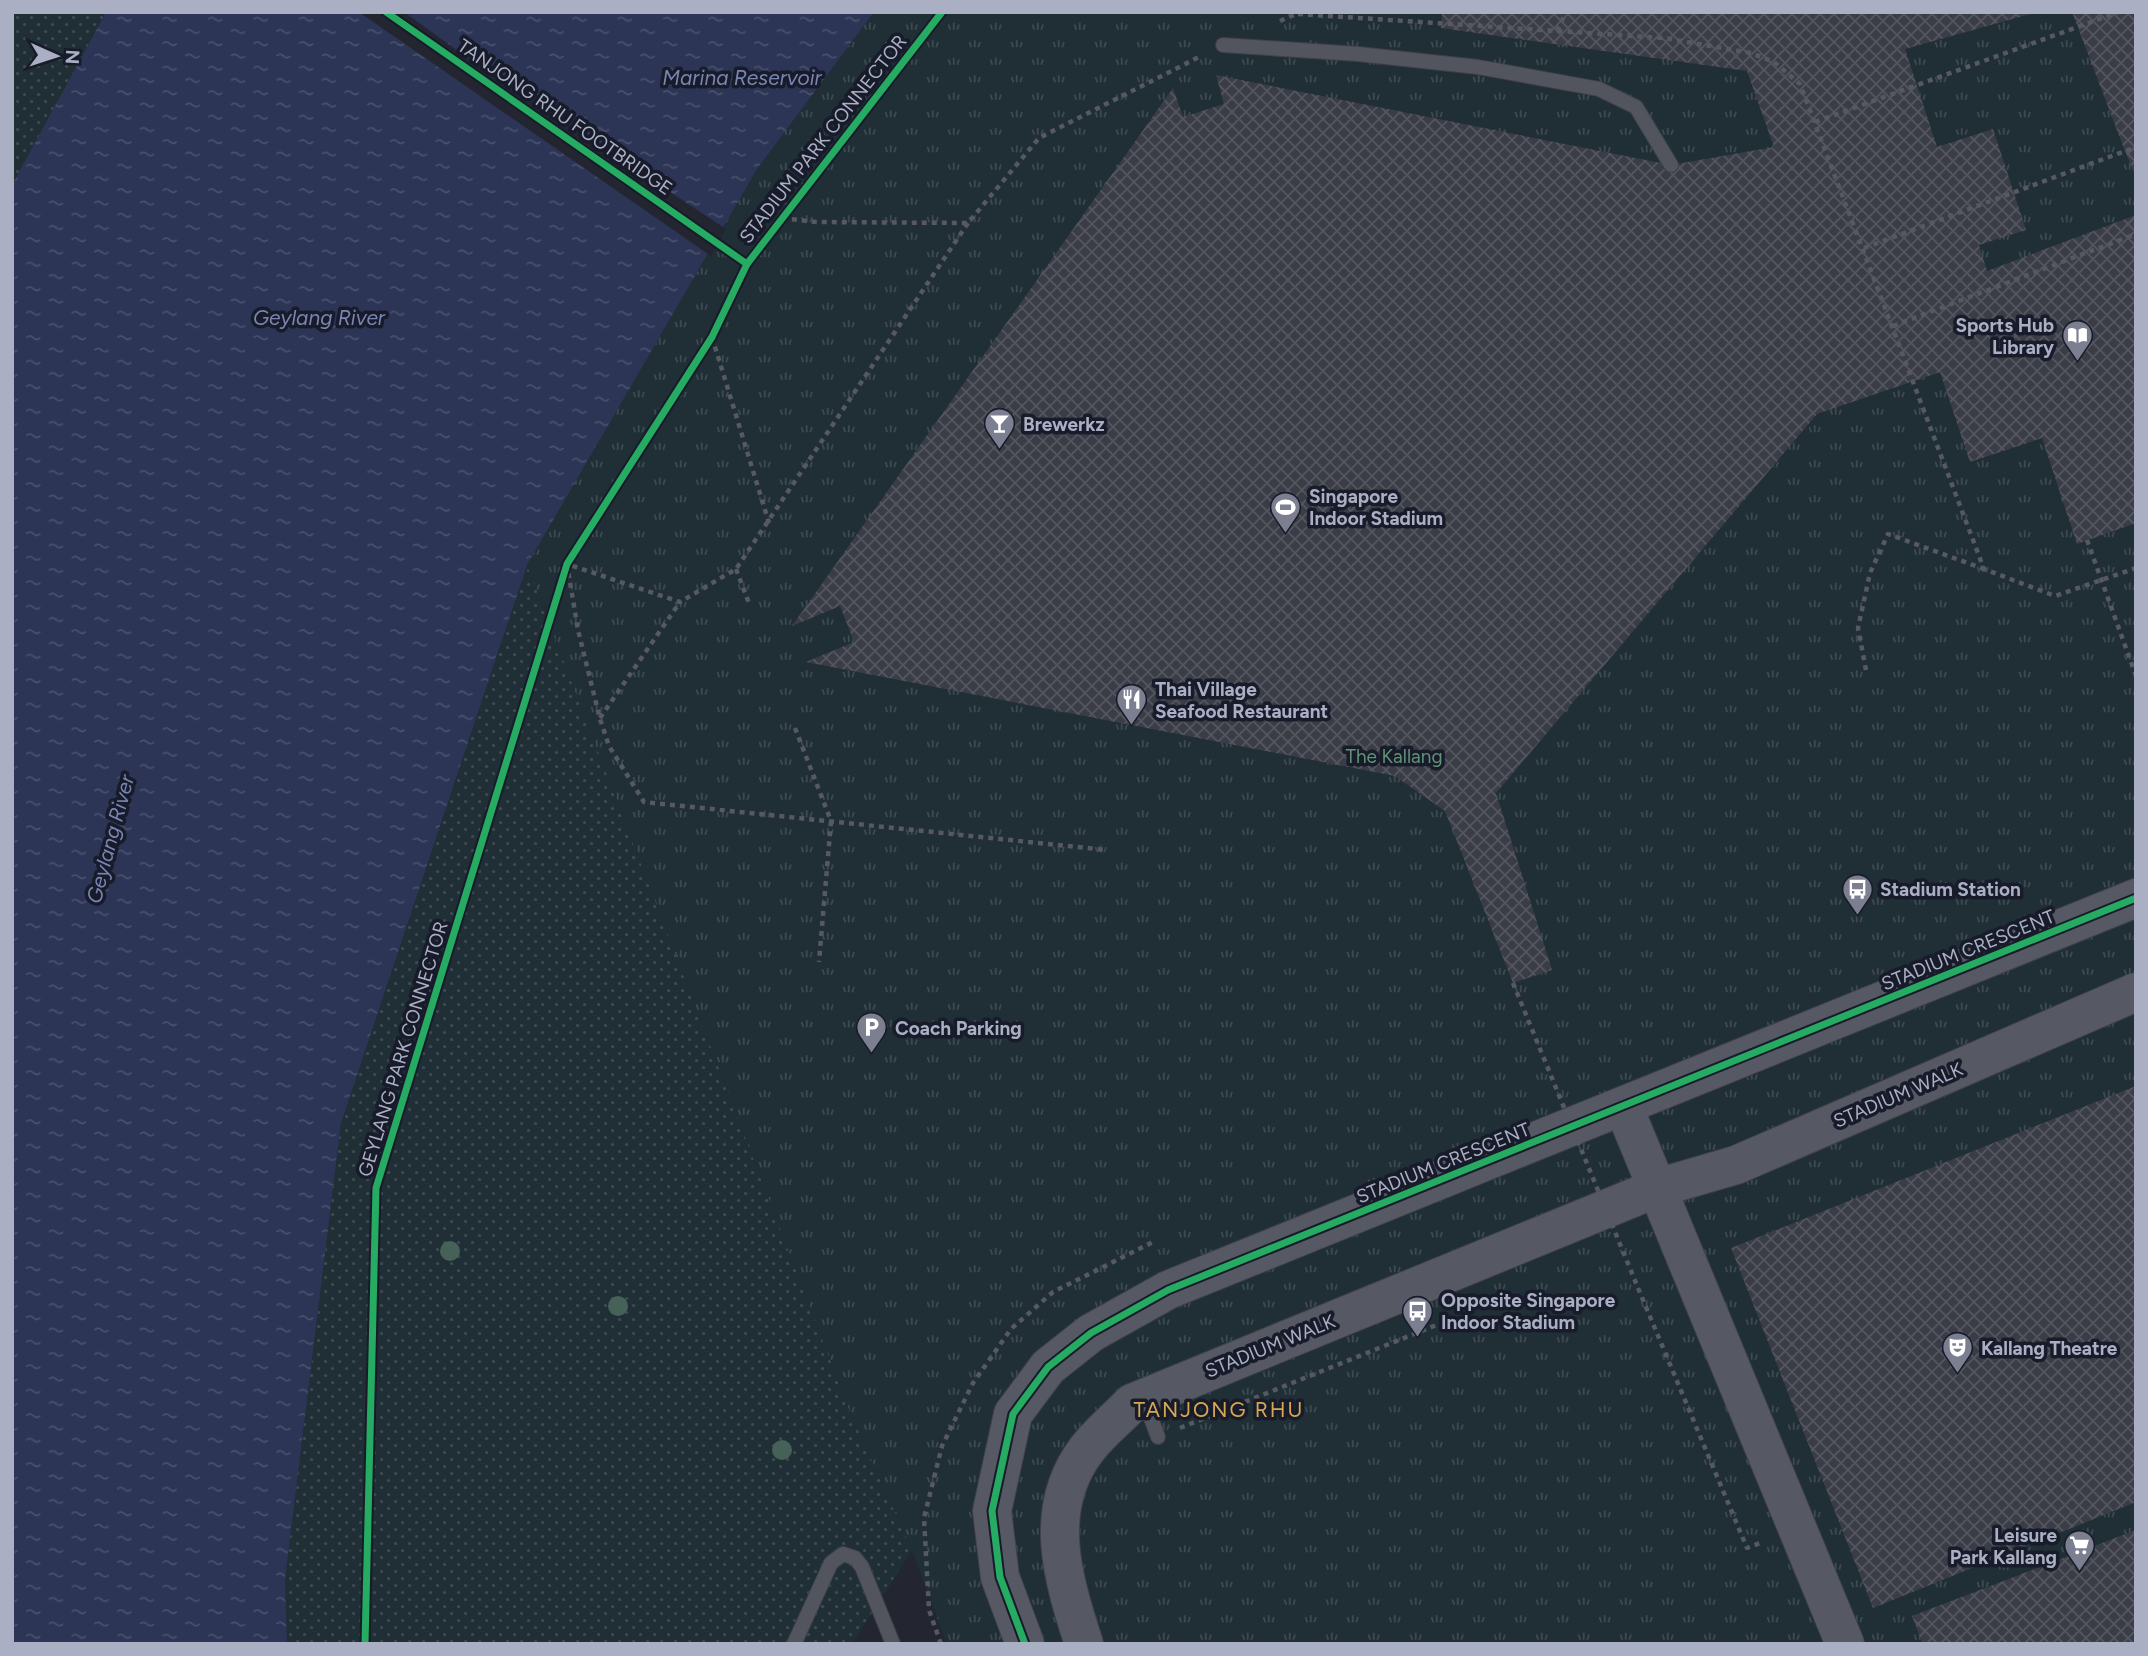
<svg xmlns="http://www.w3.org/2000/svg" width="2148" height="1656" font-family="Figtree,sans-serif">
<style>
.grass{fill:url(#grass-dots)}
.park{fill:url(#park-tufts)}
.water{fill:url(#water-ripples)}
.pier{fill:#232630}
.building{fill:url(#building-cross-hatch)}
.lines{fill:none;stroke-linecap:round;stroke-linejoin:round}
.lane-casing{stroke:#3f4149;stroke-width:16}
.secondary-casing{stroke:#3f4149;stroke-width:40}
.path{stroke:#565962;stroke-width:4.5;stroke-dasharray:5 5;stroke-linecap:butt}
.lane{stroke:#52545e;stroke-width:14}
.secondary{stroke:#565964;stroke-width:38}
.path-bridge{stroke:#565962;stroke-width:4.5;stroke-dasharray:5 5;stroke-linecap:butt}
.cycleway-casing{stroke:#171b2a;stroke-width:11}
.cycleway{stroke:#26ab63;stroke-width:7}
.tree{fill:#466258}
.labels{text-anchor:middle;dominant-baseline:central;stroke-width:7;stroke-linejoin:round;paint-order:stroke}
.street-label{font-size:19px;fill:#abafc3;stroke:#171b2a}
.poi-label{font-size:19px;font-weight:bold;fill:#abafc3;stroke:#171b2a;text-anchor:start}
.park-label{font-size:19px;fill:#629378;stroke:#171b2a}
.water-label{font-size:21px;font-style:italic;fill:#7a85b2;stroke:#171b2a}
.neighbourhood-label{font-size:21px;letter-spacing:2px;fill:#d5a854;stroke:#171b2a}
</style>
<defs>
<pattern id="grass-dots" width="8" height="8" patternUnits="userSpaceOnUse" patternTransform="scale(1.75)"><rect width="8" height="8" fill="#202e35"/><path d="M2 2h.1M6 6h.1" fill="none" stroke="#3e4a51" stroke-width="1.8" stroke-linecap="round"/></pattern>
<pattern id="park-tufts" width="24" height="20" patternUnits="userSpaceOnUse" patternTransform="scale(1.75)"><rect width="24" height="20" fill="#202e35"/><path d="M3 7l-1-3M5 7V3M7 7l1-3M15 17l-1-3M17 17v-4M19 17l1-3" fill="none" stroke="#3e4a51"/></pattern>
<pattern id="water-ripples" width="26" height="14" patternUnits="userSpaceOnUse" patternTransform="scale(1.75)"><rect width="26" height="14" fill="#2c3555"/><path d="M2 4q2-2 4 0t4 0M15 11q2-2 4 0t4 0" fill="none" stroke="#48506c"/></pattern>
<pattern id="building-cross-hatch" width="8" height="8" patternUnits="userSpaceOnUse" patternTransform="scale(1.75)"><rect width="8" height="8" fill="#3a3c46"/><path d="M0 0l8 8M0 8l8-8" fill="none" stroke="#54565f"/></pattern>
</defs>
<rect width="100%" height="100%" fill="#232630"/>
<g class="grass">
<polygon points="12,12 106,12 12,185"/>
<polygon points="527,565 850,1412 912,1550 852,1644 287,1644 285,1579 341,1123"/>
</g>
<polygon class="park" points="874,12 2136,12 2136,1644 947,1644 912,1550 850,1412 527,565 757,169"/>
<polygon class="water" points="106,12 874,12 757,169 527,565 341,1123 285,1579 287,1644 12,1644 12,185"/>
<polygon class="pier" points="359,12 404,12 469,59 726,229 711,256"/>
<g class="building">
<polygon points="1442,12 2038,12 1905,49 1937,147 1993,129 2026,230 1979,245 1987,271 2136,215 2136,523 2077,544 2042,438 1970,462 1940,372 1817,414 1496,793 1552,970 1513,983 1445,811 1395,776 806,662 854,642 840,606 792,626 1173,88 1183,117 1224,104 1216,75 1671,165 1774,147 1747,71 1441,28"/>
<polygon points="2072,12 2136,12 2136,177 2125,151"/>
<polygon points="2136,1086 2136,1502 1873,1608 1731,1248"/>
<polygon points="2136,1530 2136,1644 1923,1644 1912,1616"/>
</g>
<g class="lines">
<defs>
<g id="lane">
<polyline points="1223,45 1358,54 1478,67 1599,89 1636,107 1671,165"/>
<polyline points="1144,1399 1158,1437"/>
<polyline points="794,1644 831,1563 843,1554 855,1558 862,1567 893,1644"/>
</g>
<g id="secondary">
<polyline points="1624,1108 1845,1644"/>
<polyline points="1025,1644 1000,1577 992,1511 1013,1414 1048,1367 1091,1333 1168,1290 2136,898"/>
<path d="M1084,1644C1063,1579 1041,1509 1087,1449C1100,1432 1118,1418 1132,1403L1657,1188L1736,1165L2136,992"/>
</g>
</defs>
<use href="#lane" class="lane-casing"/>
<use href="#secondary" class="secondary-casing"/>
<g class="path">
<polyline points="386,12 725,248"/>
<polyline points="1298,14 1664,38 1751,53 1774,62 1800,84 1984,569 2055,596 2136,568"/>
<polyline points="1280,21 1300,12"/>
<polyline points="1557,31 1566,12"/>
<polyline points="1815,122 2119,12"/>
<polyline points="782,218 816,222 968,223 1039,138 1201,56"/>
<polyline points="968,223 736,569 680,602 567,564 578,630 600,719 609,746 644,802 1106,850"/>
<polyline points="1864,248 2136,147"/>
<polyline points="1893,326 2136,234"/>
<polyline points="712,337 769,523"/>
<polyline points="2087,540 2136,676"/>
<polyline points="736,569 750,606"/>
<polyline points="1866,670 1858,628 1870,573 1888,534 1984,569"/>
<polyline points="600,718 680,602"/>
<polyline points="795,728 831,821 819,962"/>
<polyline points="1638,1288 1747,1548 1763,1542"/>
<polyline points="1180,1428 1439,1324"/>
<polyline points="941,1644 929,1610 924,1518 942,1446 973,1383 1011,1329 1053,1292 1155,1241"/>
</g>
<use href="#lane" class="lane"/>
<use href="#secondary" class="secondary"/>
<polyline class="path-bridge" points="1513,983 1638,1288"/>
<defs>
<g id="cycleway">
<polyline points="386,12 747,264 942,12"/>
<polyline points="365,1644 376,1188 567,564 712,337 747,264"/>
<polyline points="1025,1644 1000,1577 992,1511 1013,1414 1048,1367 1091,1333 1168,1290 2136,898"/>
</g>
</defs>
<use href="#cycleway" class="cycleway-casing"/>
<use href="#cycleway" class="cycleway"/>
</g>
<g class="tree">
<circle cx="450" cy="1251" r="10"/>
<circle cx="618" cy="1306" r="10"/>
<circle cx="782" cy="1450" r="10"/>
</g>
<defs>
<symbol id="library-pin" viewBox="-11 -11 22 30"><path d="M0 17L-7.5 6A9.5 9.5 0 1 1 7.5 6Z" fill="#7b7f90" stroke="#171b2a"/><path d="M-6-4Q-3-5.5-.7-3.5V5Q-3 3-6 4ZM6-4Q3-5.5 .7-3.5V5Q3 3 6 4Z" fill="#fff"/></symbol>
<symbol id="bar-pin" viewBox="-11 -11 22 30"><path d="M0 17L-7.5 6A9.5 9.5 0 1 1 7.5 6Z" fill="#7b7f90" stroke="#171b2a"/><path d="M-6-5H6L.8 .8V4.5H3.5V6h-7V4.5H-.8V.8Z" fill="#fff"/></symbol>
<symbol id="stadium-pin" viewBox="-11 -11 22 30"><path d="M0 17L-7.5 6A9.5 9.5 0 1 1 7.5 6Z" fill="#7b7f90" stroke="#171b2a"/><path d="M0-5a6.5 5 0 1 0 0 10a6.5 5 0 1 0 0-10ZM-3.5-1.8h7v3.6h-7Z" fill="#fff"/></symbol>
<symbol id="restaurant-pin" viewBox="-11 -11 22 30"><path d="M0 17L-7.5 6A9.5 9.5 0 1 1 7.5 6Z" fill="#7b7f90" stroke="#171b2a"/><path d="M-5-6h1v4h1v-4h1v4h1v-4h1v5L-1.5 .5V6h-2V.5L-5-1ZM5-6V6H3V1.5H1.5Q1.5-4 5-6Z" fill="#fff"/></symbol>
<symbol id="bus-pin" viewBox="-11 -11 22 30"><path d="M0 17L-7.5 6A9.5 9.5 0 1 1 7.5 6Z" fill="#7b7f90" stroke="#171b2a"/><path d="M-5-6H5V4H4V6H2V4H-2V6H-4V4H-5ZM-3.5-4V0h7V-4ZM-3.5 1.2v1.5H-2V1.2ZM2 1.2v1.5H3.5V1.2Z" fill="#fff"/></symbol>
<symbol id="parking-pin" viewBox="-11 -11 22 30"><path d="M0 17L-7.5 6A9.5 9.5 0 1 1 7.5 6Z" fill="#7b7f90" stroke="#171b2a"/><path d="M-3.5-5.5H1a3.5 3.5 0 0 1 0 7H-1V5.5H-3.5ZM-1-3.4V-.6H.8a1.4 1.4 0 0 0 0-2.8Z" fill="#fff"/></symbol>
<symbol id="theatre-pin" viewBox="-11 -11 22 30"><path d="M0 17L-7.5 6A9.5 9.5 0 1 1 7.5 6Z" fill="#7b7f90" stroke="#171b2a"/><path d="M-5-5.5Q0-4 5-5.5V0Q5 5 0 6Q-5 5-5 0ZM-3.3-2.5H-1v1.5H-3.3ZM1-2.5H3.3v1.5H1ZM-2.8 1Q0 5.5 2.8 1Z" fill="#fff"/></symbol>
<symbol id="supermarket-pin" viewBox="-11 -11 22 30"><path d="M0 17L-7.5 6A9.5 9.5 0 1 1 7.5 6Z" fill="#7b7f90" stroke="#171b2a"/><path d="M-6-5.5h2.5l.6 2H6L4.5 2H-2.5L-4.4-4H-6ZM-1.5 3.2a1.3 1.3 0 1 0 .1 0ZM3 3.2a1.3 1.3 0 1 0 .1 0Z" fill="#fff"/></symbol>
</defs>
<g fill-rule="evenodd">
<use href="#library-pin" x="2060" y="318" width="35" height="47"/>
<use href="#bar-pin" x="982" y="406" width="35" height="47"/>
<use href="#stadium-pin" x="1268" y="490" width="35" height="47"/>
<use href="#restaurant-pin" x="1114" y="682" width="35" height="47"/>
<use href="#bus-pin" x="1840" y="872" width="35" height="47"/>
<use href="#parking-pin" x="854" y="1010" width="35" height="47"/>
<use href="#bus-pin" x="1400" y="1294" width="35" height="47"/>
<use href="#theatre-pin" x="1940" y="1330" width="35" height="47"/>
<use href="#supermarket-pin" x="2062" y="1528" width="35" height="47"/>
</g>
<g class="labels">
<g class="street-label">
<text transform="translate(565 117) rotate(35)">TANJONG RHU FOOTBRIDGE</text>
<text transform="translate(823 139) rotate(-52)">STADIUM PARK CONNECTOR</text>
<text transform="translate(1968 950) rotate(-22)">STADIUM CRESCENT</text>
<text transform="translate(403 1049) rotate(-73)">GEYLANG PARK CONNECTOR</text>
<text transform="translate(1898 1095) rotate(-23)">STADIUM WALK</text>
<text transform="translate(1443 1163) rotate(-22)">STADIUM CRESCENT</text>
<text transform="translate(1270 1346) rotate(-22)">STADIUM WALK</text>
</g>
<g class="poi-label">
<text x="2054" y="325" text-anchor="end">Sports Hub<tspan x="2054" dy="22">Library</tspan></text>
<text x="1023" y="424">Brewerkz</text>
<text x="1309" y="496">Singapore<tspan x="1309" dy="22">Indoor Stadium</tspan></text>
<text x="1155" y="689">Thai Village<tspan x="1155" dy="22">Seafood Restaurant</tspan></text>
<text x="1880" y="889">Stadium Station</text>
<text x="895" y="1028">Coach Parking</text>
<text x="1441" y="1300">Opposite Singapore<tspan x="1441" dy="22">Indoor Stadium</tspan></text>
<text x="1981" y="1348">Kallang Theatre</text>
<text x="2057" y="1535" text-anchor="end">Leisure<tspan x="2057" dy="22">Park Kallang</tspan></text>
</g>
<g class="park-label">
<text x="1394" y="756">The Kallang</text>
</g>
<g class="water-label">
<text x="742" y="77">Marina Reservoir</text>
<text x="319" y="317">Geylang River</text>
<text transform="translate(110 839) rotate(-75)">Geylang River</text>
</g>
<g class="neighbourhood-label">
<text x="1219" y="1409">TANJONG RHU</text>
</g>
</g>
<rect width="2148" height="1656" fill="none" stroke="#abafc3" stroke-width="28"/>
<g transform="translate(56 56) rotate(93)" stroke="#171b2a" stroke-width="5" paint-order="stroke">
<path d="M0-5L12 26L0 18L-12 26Z" fill="#abafc3"/>
<text y="-10" font-size="19" font-weight="bold" text-anchor="middle" fill="#abafc3">N</text>
</g>
</svg>
